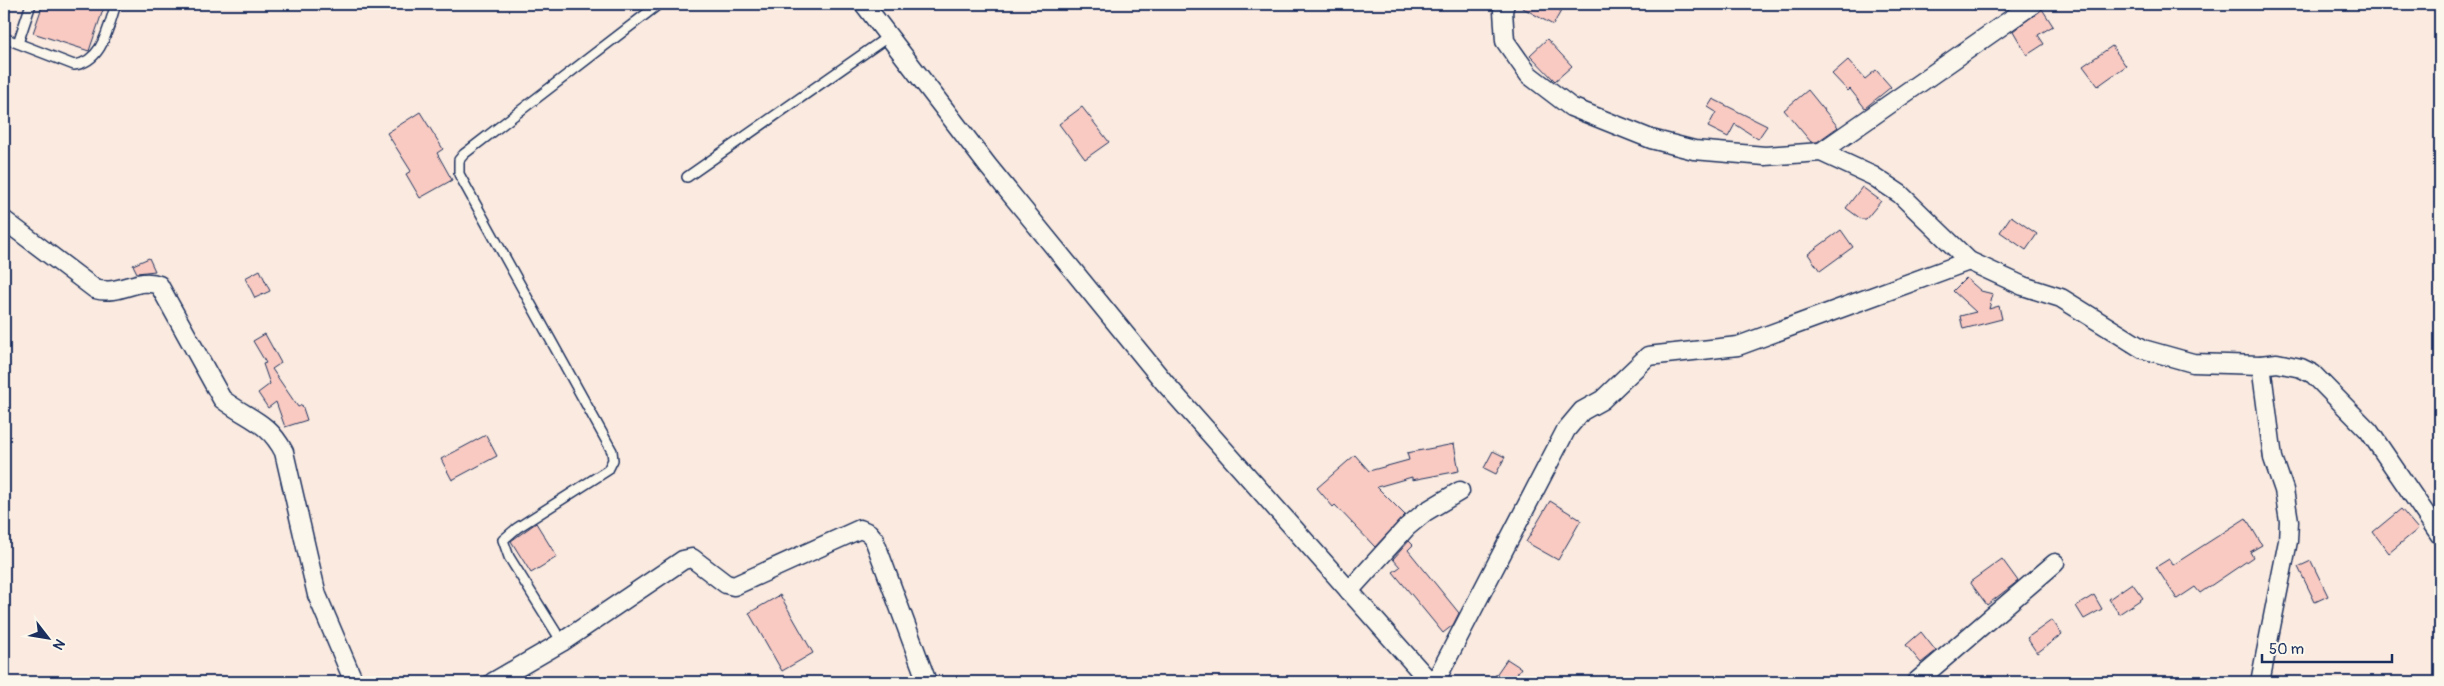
<svg xmlns="http://www.w3.org/2000/svg" width="2444" height="686" font-family="Pangolin,sans-serif">
<style>
.building{fill:#f9cac1;stroke:#1b2f5e}
.lines{fill:none;stroke-linecap:round;stroke-linejoin:round}
.service-casing{stroke:#1b2f5e;stroke-width:12}
.minor-casing{stroke:#1b2f5e;stroke-width:21}
.service{stroke:#fbf7ec;stroke-width:9}
.minor{stroke:#fbf7ec;stroke-width:18}
</style>
<rect width="100%" height="100%" fill="#faeadf"/>
<filter id="ink" filterUnits="userSpaceOnUse"><feTurbulence type="fractalNoise" baseFrequency=".02" numOctaves="2"/><feDisplacementMap in="SourceGraphic" scale="10" xChannelSelector="R" yChannelSelector="G"/><feConvolveMatrix kernelMatrix="1 2 1 2 8 2 1 2 1" color-interpolation-filters="sRGB"/></filter>
<g filter="url(#ink)">
<g class="building">
<polygon points="43,4 105,4 89,51 33,33"/>
<polygon points="1516,4 1565,4 1553,25"/>
<polygon points="2042,9 2053,26 2038,35 2044,44 2027,55 2013,31"/>
<polygon points="1547,39 1572,66 1555,81 1530,55"/>
<polygon points="2112,46 2126,66 2098,86 2083,66"/>
<polygon points="1848,60 1865,79 1876,70 1891,87 1865,108 1850,89 1848,91 1832,74"/>
<polygon points="1808,90 1838,127 1817,142 1811,142 1784,110"/>
<polygon points="1713,99 1767,126 1758,139 1735,124 1728,137 1708,127 1716,112 1708,107"/>
<polygon points="1082,107 1109,142 1085,159 1059,124"/>
<polygon points="420,112 443,149 437,153 452,180 420,198 406,174 411,171 387,133"/>
<polygon points="1862,187 1881,201 1866,219 1861,219 1846,208"/>
<polygon points="2011,216 2037,234 2026,250 2000,232"/>
<polygon points="1841,230 1853,247 1820,271 1808,254"/>
<polygon points="149,258 155,271 137,273 133,265"/>
<polygon points="260,270 270,291 255,298 245,278"/>
<polygon points="1966,278 1981,291 1993,294 1989,309 1999,306 2002,319 1963,329 1960,316 1976,312 1953,291"/>
<polygon points="265,334 281,363 272,369 298,407 302,405 307,420 285,427 276,402 268,408 258,393 270,384 263,364 266,363 253,341"/>
<polygon points="486,435 497,456 452,480 441,459"/>
<polygon points="1454,444 1459,471 1412,480 1412,477 1377,487 1405,515 1375,547 1335,505 1333,507 1317,488 1355,455 1369,471 1409,460 1407,453"/>
<polygon points="1493,451 1505,457 1496,474 1484,468"/>
<polygon points="1550,501 1581,520 1558,560 1526,542"/>
<polygon points="2401,509 2418,529 2389,553 2373,532"/>
<polygon points="2246,518 2262,545 2250,552 2253,557 2200,593 2195,587 2177,599 2156,567 2169,559 2173,565"/>
<polygon points="536,523 557,557 531,573 511,541"/>
<polygon points="1409,541 1413,545 1408,550 1459,613 1453,625 1443,633 1393,572 1400,567 1393,559"/>
<polygon points="2002,559 2018,581 1987,605 1970,582"/>
<polygon points="2311,561 2328,596 2315,602 2298,567"/>
<polygon points="2132,583 2143,598 2119,614 2109,599"/>
<polygon points="780,595 813,653 782,671 749,613"/>
<polygon points="2094,595 2102,609 2084,619 2076,606"/>
<polygon points="2052,620 2062,634 2037,653 2027,638"/>
<polygon points="1921,632 1936,651 1921,663 1906,645"/>
<polygon points="1507,659 1521,668 1511,682 1491,682"/>
</g>
<g class="lines">
<defs>
<g id="service">
<path d="M4,38L74,65C103,62 108,27 116,4"/>
<polyline points="18,43 31,4"/>
<polyline points="687,177 889,36"/>
<polyline points="562,642 509,557 503,540 517,528 608,470 613,460 612,451 459,174 459,160 464,154 659,4"/>
</g>
<g id="minor">
<polyline points="864,4 988,166 1164,382 1430,682"/>
<polyline points="1505,4 1503,11 1505,41 1529,75 1571,107 1651,139 1694,150 1765,156 1821,152 1873,176 1900,194 1969,261 2023,286 2061,298 2143,349 2193,363 2261,365 2277,363 2301,368 2313,374 2369,431 2440,535"/>
<polyline points="1821,152 2033,4"/>
<path d="M4,220L95,289C120,296 138,276 159,285L222,399C248,419 268,421 284,452L317,595L354,682"/>
<polyline points="1349,591 1407,527 1425,512 1460,491"/>
<polyline points="493,682 562,642 683,560 692,558 726,584 734,586 860,529 869,533 874,539 927,682"/>
<polyline points="1435,682 1566,430 1582,411 1602,400 1648,356 1738,346 1969,261"/>
<polyline points="1916,682 2055,563"/>
<polyline points="2260,682 2288,541 2289,521 2284,490 2273,458 2261,365"/>
</g>
</defs>
<use href="#service" class="service-casing"/>
<use href="#minor" class="minor-casing"/>
<use href="#service" class="service"/>
<use href="#minor" class="minor"/>
</g>
</g>
<rect width="2444" height="686" fill="none" stroke="#fbf7ec" stroke-width="20"/>
<rect x="10" y="10" width="2424" height="666" fill="none" stroke="#1b2f5e" stroke-width="2" filter="url(#ink)"/>
<g transform="translate(48 638) rotate(121)" stroke="#fbf7ec" stroke-width="4" paint-order="stroke">
<path d="M0-4L9 19L0 12L-9 19Z" fill="#1b2f5e"/>
<text y="-8" font-size="14" font-weight="bold" text-anchor="middle" fill="#1b2f5e">N</text>
</g>
<path d="M2262 654v8h130v-8" fill="none" stroke="#1b2f5e" stroke-width="2.5"/>
<text x="2269" y="654" font-size="15" fill="#1b2f5e" stroke="#fbf7ec" stroke-width="4" paint-order="stroke">50 m</text>
</svg>
